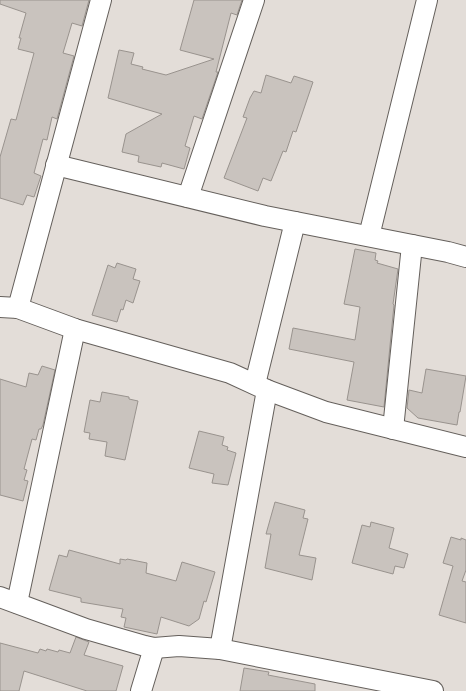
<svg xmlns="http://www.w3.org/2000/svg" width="466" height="691" font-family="Barlow,sans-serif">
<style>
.building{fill:#c9c3be;stroke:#99938e}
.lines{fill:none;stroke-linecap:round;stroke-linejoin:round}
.street-casing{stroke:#65605c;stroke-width:22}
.street{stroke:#fff;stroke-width:20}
</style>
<rect width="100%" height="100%" fill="#e3ddd8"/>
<g class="building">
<polygon points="0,0 89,0 82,26 72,23 63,53 74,56 57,119 52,117 47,140 43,139 34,173 41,176 34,197 27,195 23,205 0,198 0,157 11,119 16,120 34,53 18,49 21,38 19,38 26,13 0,4"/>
<polygon points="194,0 242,0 237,15 231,13 216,72 218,72 202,119 194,116 185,146 190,148 184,169 162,163 161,167 138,162 139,156 122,152 126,134 162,114 108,98 119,50 134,53 131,64 143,67 142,69 166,75 214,59 180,50"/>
<polygon points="266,75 291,83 294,76 313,82 296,132 293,131 286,152 283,151 271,181 263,178 258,191 224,178 247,118 243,117 250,98 254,91 261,93"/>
<polygon points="355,249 376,253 375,260 378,261 377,263 398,269 393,304 394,305 384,407 347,400 354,362 289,349 293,328 355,340 360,307 344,304"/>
<polygon points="117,263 136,269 133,279 140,281 133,303 126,300 123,310 121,309 117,322 92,315 108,265 115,268"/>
<polygon points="42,366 55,370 43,425 41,429 39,429 36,440 32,439 24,469 27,470 24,480 28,481 23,501 0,495 0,379 26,387 29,373 38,375"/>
<polygon points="426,369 466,376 460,412 459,412 457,425 418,418 407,408 409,390 422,393"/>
<polygon points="102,392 129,397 129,399 138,401 125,460 105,456 107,442 89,439 90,433 84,432 90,400 100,402"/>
<polygon points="199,431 224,437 222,445 228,447 227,450 236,453 228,485 212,483 214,474 189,468"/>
<polygon points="275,502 305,510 303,518 308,519 299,555 316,558 312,580 265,568 271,534 266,534"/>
<polygon points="371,522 394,528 389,548 408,554 404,568 395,566 393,574 352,563 362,525 370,527"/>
<polygon points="451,537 461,540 461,538 466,540 466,570 462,581 466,582 466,623 439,615 453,566 443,563"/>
<polygon points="69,550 120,564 120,559 126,560 127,559 147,563 146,573 176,581 182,562 215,572 206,602 204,601 199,619 189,626 161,617 157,634 124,627 126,618 121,617 123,609 81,602 81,598 49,590 59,555 67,557"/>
<polygon points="76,637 89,642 84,655 123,666 116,691 87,691 24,671 19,691 0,691 0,643 38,653 40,649 46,651 47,649 58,652 59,650 70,653"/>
<polygon points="244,668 269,672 268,675 315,684 315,691 240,691"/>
</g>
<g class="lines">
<defs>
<g id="street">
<polyline points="101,0 18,308 75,329 230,373 267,390 326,412 466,447"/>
<polyline points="56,165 265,216 448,252 466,257"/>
<polyline points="188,197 254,0"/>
<polyline points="369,236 427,0"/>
<polyline points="0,307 18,308"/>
<polyline points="255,384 295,222"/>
<polyline points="393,429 412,245"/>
<polyline points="0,597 86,629 145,646 154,648 179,646 220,649 433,691"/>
<polyline points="17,603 75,329"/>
<polyline points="220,649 267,390"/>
<polyline points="141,691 154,648"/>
</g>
</defs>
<use href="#street" class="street-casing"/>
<use href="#street" class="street"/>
</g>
</svg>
